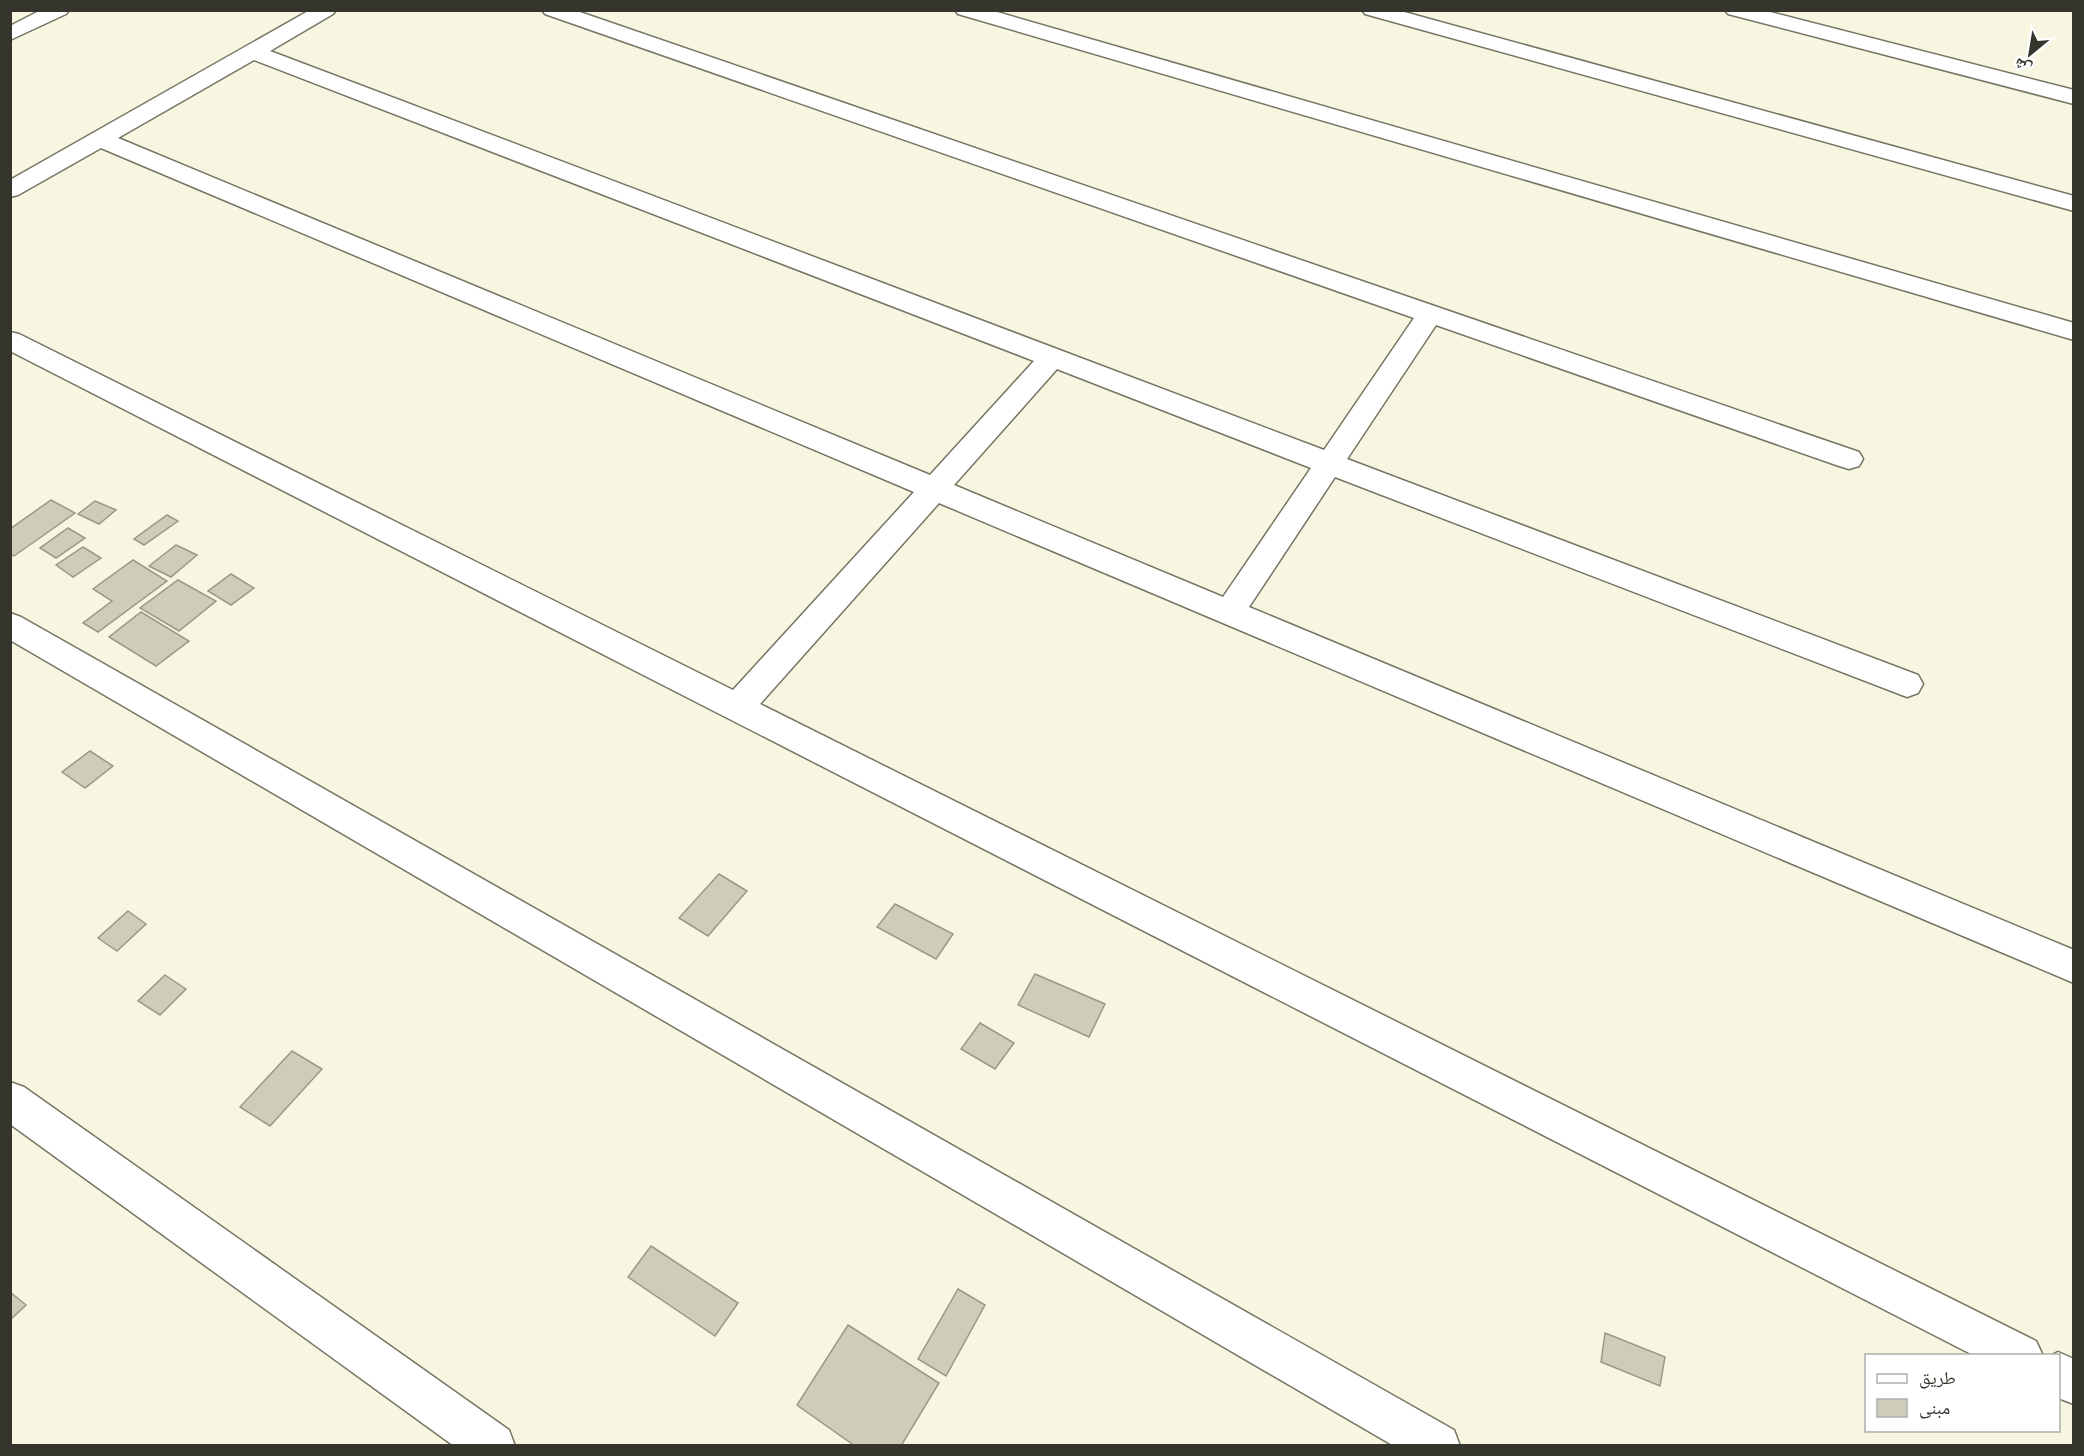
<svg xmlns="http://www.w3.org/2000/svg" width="2084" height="1456" font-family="Karla,'Noto Naskh Arabic',sans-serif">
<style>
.building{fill:#cdcdb9;stroke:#999986;stroke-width:1.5}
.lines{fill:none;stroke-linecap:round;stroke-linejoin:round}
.street-casing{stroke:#767563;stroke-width:3}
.street{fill:#fff;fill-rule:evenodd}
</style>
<rect width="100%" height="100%" fill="#f6f6e1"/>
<g class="building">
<polygon points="51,500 75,513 14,556 10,554 10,529"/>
<polygon points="95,501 116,510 99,524 78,514"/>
<polygon points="167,515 178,521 144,545 134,539"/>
<polygon points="68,528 85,538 56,558 40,548"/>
<polygon points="176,545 197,555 171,577 149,566"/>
<polygon points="83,547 101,558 73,577 56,565"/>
<polygon points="133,560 167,581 98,632 83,623 112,601 93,589"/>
<polygon points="231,574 254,588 231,605 208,591"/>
<polygon points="178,580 216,601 179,631 140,608"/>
<polygon points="141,612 189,641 156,666 109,637"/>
<polygon points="90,751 113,766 85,788 62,772"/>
<polygon points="719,874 747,891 708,936 679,918"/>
<polygon points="895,904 953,934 936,959 877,927"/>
<polygon points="128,911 146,924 117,951 98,938"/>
<polygon points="1035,974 1105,1004 1089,1037 1018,1005"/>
<polygon points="165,975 186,989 160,1015 138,1001"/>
<polygon points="980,1023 1014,1043 995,1069 961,1049"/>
<polygon points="292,1051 322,1069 270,1126 240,1107"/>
<polygon points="651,1246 738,1303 715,1336 628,1277"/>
<polygon points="958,1289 985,1305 946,1376 918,1359"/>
<polygon points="10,1292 26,1305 10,1320"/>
<polygon points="848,1325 939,1383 901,1446 855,1446 797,1405"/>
<polygon points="1605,1333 1665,1357 1660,1386 1601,1362"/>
</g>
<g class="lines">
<defs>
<g id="street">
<polygon points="41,10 69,10 66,14 10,40 10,26"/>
<path d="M310,10H336L333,14L270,51L1324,450L1414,318L545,14L542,10H574L1859,452L1863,459L1859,466L1849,469L1839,466L1436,325L1347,459L1918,675L1923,684L1918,693L1907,697L1335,477L1249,607L2074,950V983L939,503L760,704L2036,1341L2043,1356H1975L10,351V332L19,334L733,690L914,492L101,148L18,195L10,197V180ZM254,60L1034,361L930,475L118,138ZM1057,369L1311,468L1223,597L954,485Z"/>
<polygon points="955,10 990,10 2074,323 2074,340 958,14"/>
<polygon points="1362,10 1397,10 2074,196 2074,211 1365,14"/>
<polygon points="1725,10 1762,10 2074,90 2074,104 1728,14"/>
<polygon points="10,613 21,617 1454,1430 1460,1446 1394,1446 10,640"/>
<polygon points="10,1082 24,1087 509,1430 515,1446 454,1446 10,1124"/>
<polygon points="2058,1352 2074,1359 2074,1404 2058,1398 2058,1356 2050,1356"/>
</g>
</defs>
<use href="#street" class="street-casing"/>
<use href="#street" class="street"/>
</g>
<rect width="2084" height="1456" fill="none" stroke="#35352d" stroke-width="24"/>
<rect x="1865" y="1354" width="195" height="78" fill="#ffffff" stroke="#aeaeab" stroke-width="1.5"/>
<rect x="1877" y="1374" width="30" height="9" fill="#ffffff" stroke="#aeaeab" stroke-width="1.5"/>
<text x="1919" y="1384" font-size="18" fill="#35352d">طريق</text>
<rect x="1877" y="1399" width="30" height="18" fill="#cdcdb9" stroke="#aeaeab" stroke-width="1.5"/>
<text x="1919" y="1414" font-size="18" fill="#35352d">مبنى</text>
<g transform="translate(2030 54) rotate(210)" stroke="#ffffff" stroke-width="4.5" paint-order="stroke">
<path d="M0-4.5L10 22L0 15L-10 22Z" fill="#35352d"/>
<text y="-9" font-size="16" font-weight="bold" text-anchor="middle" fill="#35352d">ش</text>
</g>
</svg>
